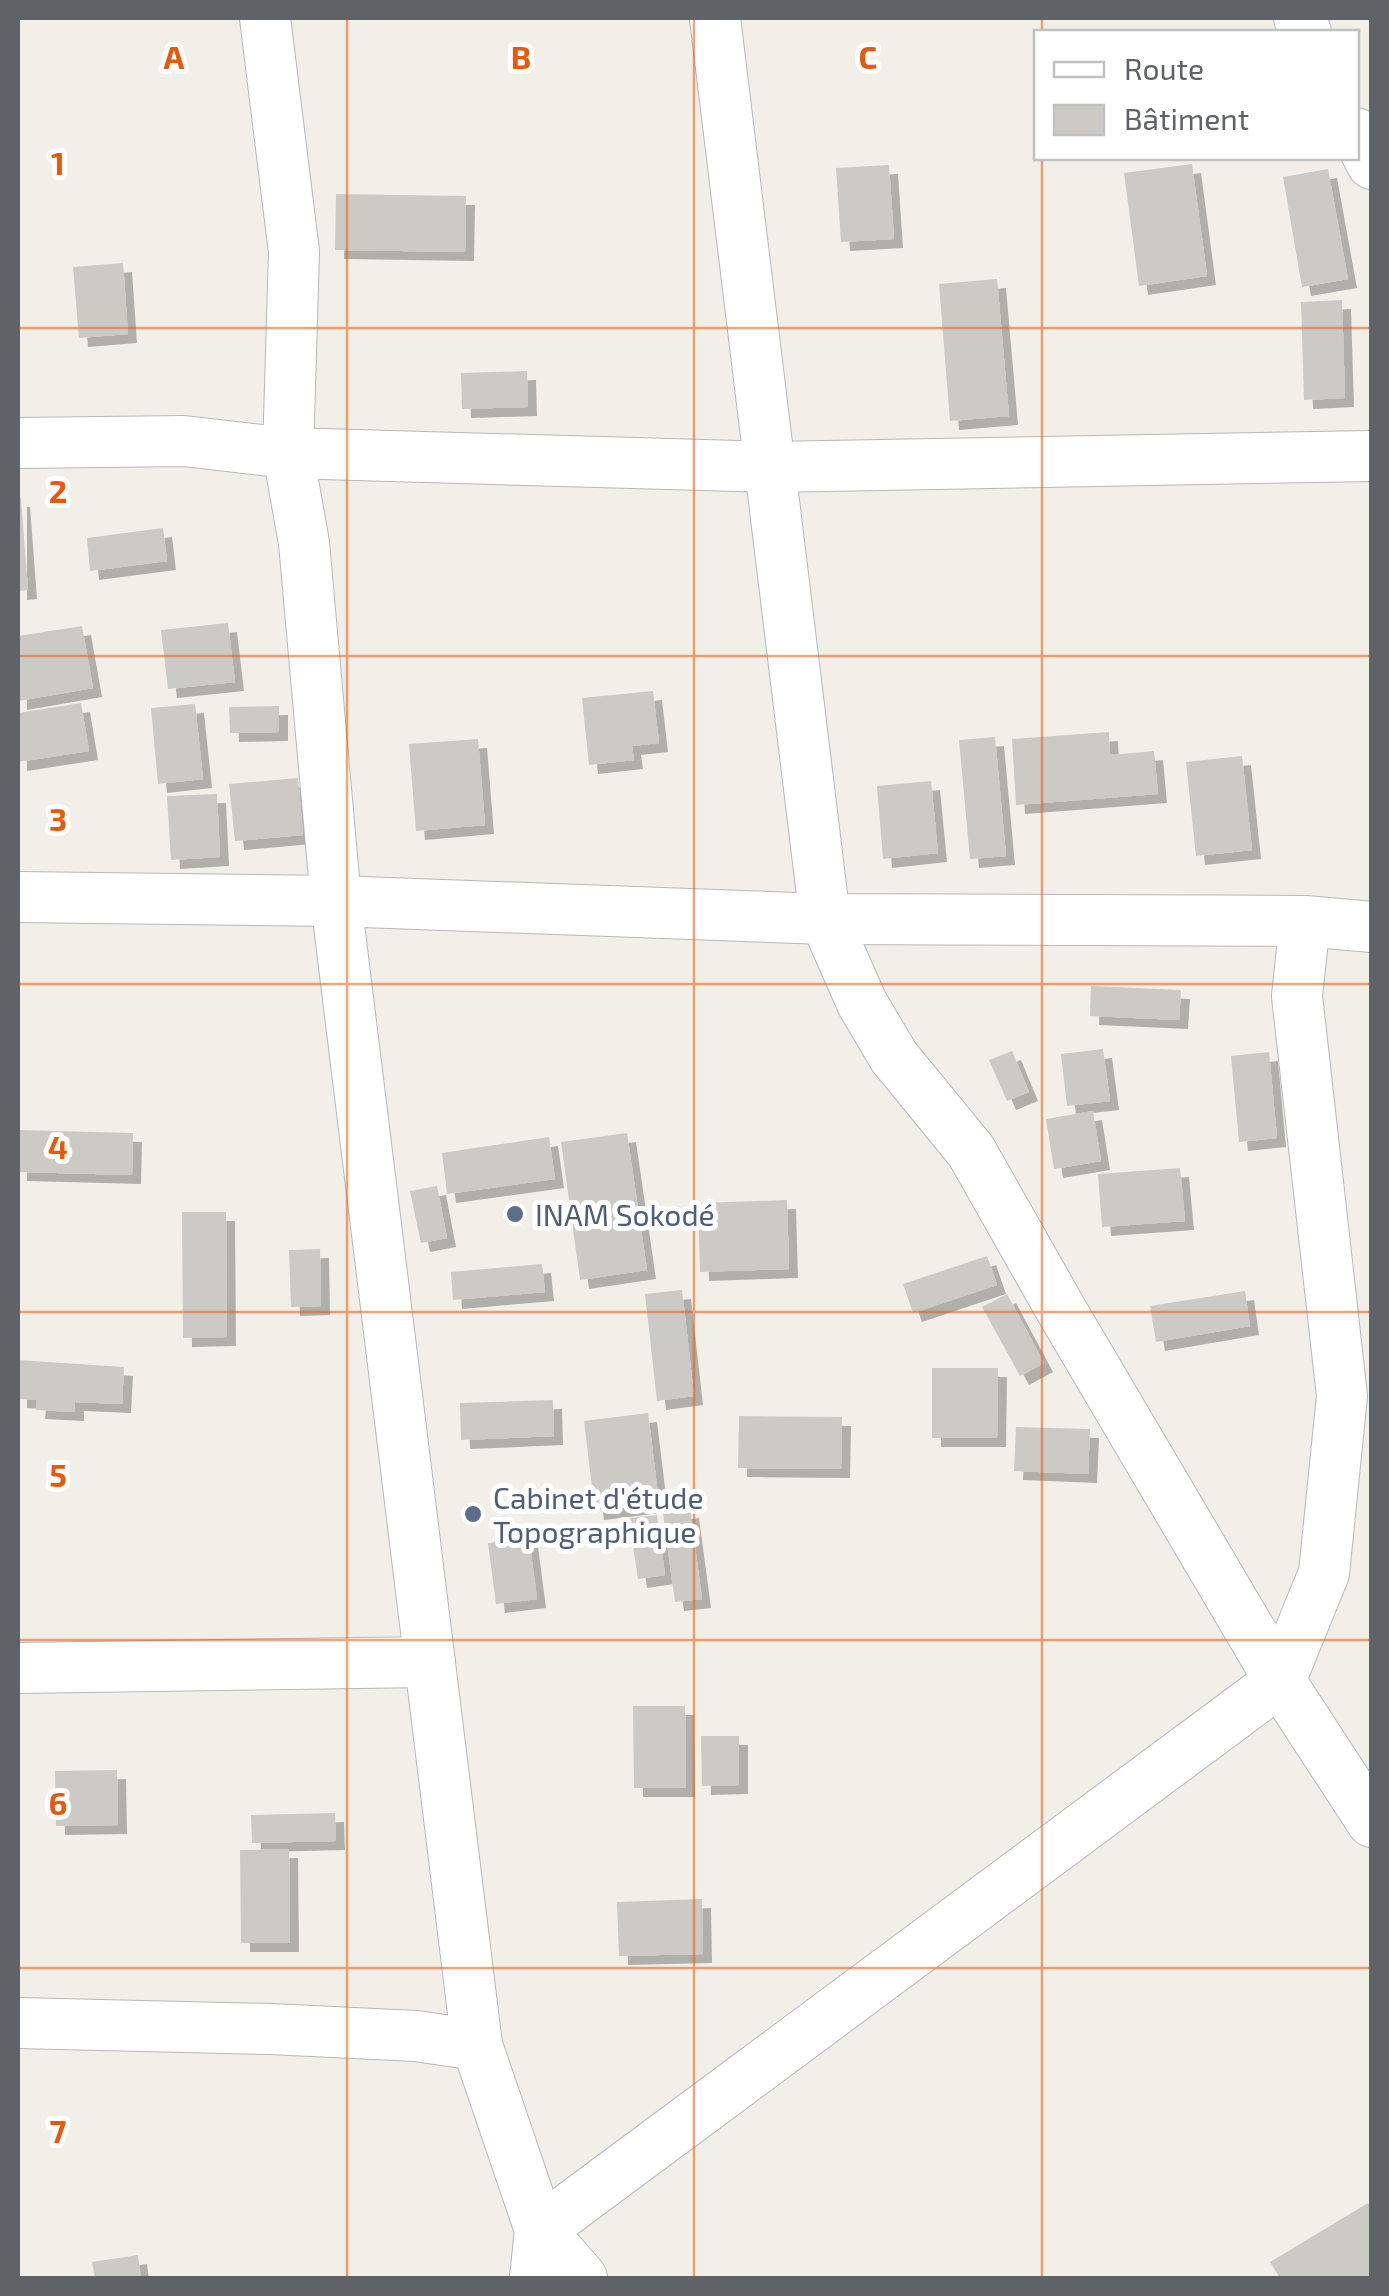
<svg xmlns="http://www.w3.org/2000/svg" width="1389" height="2296" font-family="'Exo 2',sans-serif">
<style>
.building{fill:#cccac5;filter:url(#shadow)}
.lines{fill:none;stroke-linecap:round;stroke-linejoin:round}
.minor-casing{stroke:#b5b8bc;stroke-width:52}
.minor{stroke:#fff;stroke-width:50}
.grid{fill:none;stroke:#e8590c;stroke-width:2.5;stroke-opacity:0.55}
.service-dot{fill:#5c6f8a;stroke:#fff;stroke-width:4}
.labels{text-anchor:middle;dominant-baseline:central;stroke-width:10;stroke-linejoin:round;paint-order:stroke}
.service-label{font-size:30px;fill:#4e5e75;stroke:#fff;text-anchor:start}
.grid-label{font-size:32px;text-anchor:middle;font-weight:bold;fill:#e8590c;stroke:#fff;stroke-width:10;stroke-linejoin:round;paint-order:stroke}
</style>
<defs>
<filter id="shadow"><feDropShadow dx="9" dy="9" stdDeviation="0" flood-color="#0004"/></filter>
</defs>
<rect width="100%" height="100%" fill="#f1efe8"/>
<g class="building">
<polygon points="1192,164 1207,276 1139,286 1124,173"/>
<polygon points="889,165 894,239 841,242 836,168"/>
<polygon points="1328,169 1348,279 1302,287 1283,177"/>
<polygon points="336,194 466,196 465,252 335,250"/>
<polygon points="123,263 128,334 79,338 73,267"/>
<polygon points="997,279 1009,416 950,421 939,284"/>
<polygon points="1342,300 1345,398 1304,400 1301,302"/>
<polygon points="527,371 528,407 462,409 461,373"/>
<polygon points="18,498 21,498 28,590 18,591"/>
<polygon points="163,528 167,561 90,571 87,538"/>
<polygon points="228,623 235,682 168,689 161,630"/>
<polygon points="82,626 93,688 18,701 18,636"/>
<polygon points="653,691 659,743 632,746 634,760 589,765 582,698"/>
<polygon points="81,703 89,751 18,762 18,713"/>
<polygon points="195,704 203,779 158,784 151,708"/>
<polygon points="279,706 279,732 230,733 229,707"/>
<polygon points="1109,732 1110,755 1154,751 1158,794 1016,805 1012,739"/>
<polygon points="995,737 1006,856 970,859 959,740"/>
<polygon points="478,739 485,825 416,831 409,744"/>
<polygon points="1242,756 1252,850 1196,856 1186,762"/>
<polygon points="298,778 303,835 235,841 229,784"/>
<polygon points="931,781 938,853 883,859 877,786"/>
<polygon points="217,794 220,857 171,860 167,796"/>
<polygon points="1091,986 1181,990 1179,1020 1090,1016"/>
<polygon points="1103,1049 1110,1101 1067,1106 1061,1054"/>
<polygon points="1012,1051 1029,1092 1007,1101 989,1060"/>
<polygon points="1269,1052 1277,1138 1239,1142 1231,1056"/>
<polygon points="1093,1111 1101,1161 1054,1169 1046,1119"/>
<polygon points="18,1130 133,1133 132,1175 18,1172"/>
<polygon points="627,1133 647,1270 580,1280 561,1142"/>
<polygon points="549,1137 555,1179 447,1194 442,1153"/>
<polygon points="1180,1168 1185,1221 1102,1227 1098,1174"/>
<polygon points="437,1186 447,1238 421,1243 410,1191"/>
<polygon points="787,1200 789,1269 700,1272 698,1203"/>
<polygon points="182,1212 226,1212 227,1337 183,1338"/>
<polygon points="320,1249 321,1306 291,1307 289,1250"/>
<polygon points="987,1256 997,1285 913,1313 903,1284"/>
<polygon points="542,1264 545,1292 453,1300 451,1272"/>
<polygon points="682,1290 694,1396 657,1401 645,1294"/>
<polygon points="1245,1291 1250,1326 1156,1342 1150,1306"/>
<polygon points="1007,1294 1044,1363 1020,1376 982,1307"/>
<polygon points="18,1360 124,1367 122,1404 75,1402 75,1412 36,1410 37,1400 18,1399"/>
<polygon points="932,1368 998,1368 997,1438 932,1438"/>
<polygon points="553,1400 554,1436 461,1440 460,1403"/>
<polygon points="648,1413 659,1503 595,1511 584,1421"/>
<polygon points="739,1416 842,1417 841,1469 738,1468"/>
<polygon points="1016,1427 1090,1429 1088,1474 1014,1471"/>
<polygon points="690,1509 702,1599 675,1602 663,1513"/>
<polygon points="657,1515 665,1575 638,1579 629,1518"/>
<polygon points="529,1538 537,1599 496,1604 488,1543"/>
<polygon points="633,1706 685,1706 686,1788 634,1788"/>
<polygon points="701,1736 739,1736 739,1785 702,1786"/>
<polygon points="117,1770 118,1825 56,1826 55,1771"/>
<polygon points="335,1813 336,1841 252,1843 251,1815"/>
<polygon points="289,1849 290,1943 241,1943 240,1850"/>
<polygon points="702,1899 703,1954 619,1956 617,1902"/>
<polygon points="1368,2203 1372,2209 1372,2278 1280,2278 1270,2262"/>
<polygon points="138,2255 141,2278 95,2278 92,2262"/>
</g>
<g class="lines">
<defs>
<g id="minor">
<polyline points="265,18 294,252 288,453 304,543 336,901 477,2045 540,2230 582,2278"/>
<polyline points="715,18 825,919 862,1003 894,1057 971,1151 1060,1308 1280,1681 1372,1822"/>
<polyline points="1299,18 1306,32"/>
<polyline points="1356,133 1372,164"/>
<polyline points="18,443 184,441 288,453 771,467 1372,456"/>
<polyline points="18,897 336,901 825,919 1305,921 1372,927"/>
<polyline points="18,1668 430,1662"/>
<polyline points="18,2023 270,2029 416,2036 477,2045"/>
<polyline points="535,2278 540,2230 1280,1681 1324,1573 1342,1396 1297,996 1305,921"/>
</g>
</defs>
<use href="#minor" class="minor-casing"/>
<use href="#minor" class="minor"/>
</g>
<path class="grid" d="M347,18V2278M694,18V2278M1042,18V32M1042,158V2278M18,328H1372M18,656H1372M18,984H1372M18,1312H1372M18,1640H1372M18,1968H1372"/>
<g class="service-dot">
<circle cx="515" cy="1214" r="10"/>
<circle cx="473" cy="1514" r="10"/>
</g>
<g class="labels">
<g class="service-label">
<text x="535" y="1214">INAM Sokodé</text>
<text x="493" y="1497">Cabinet d'étude<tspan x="493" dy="34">Topographique</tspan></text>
</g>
</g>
<g class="grid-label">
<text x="174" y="69">A</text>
<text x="521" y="69">B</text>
<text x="868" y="69">C</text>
<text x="58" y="175">1</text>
<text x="58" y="503">2</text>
<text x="58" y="831">3</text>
<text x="58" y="1159">4</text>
<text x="58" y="1487">5</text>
<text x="58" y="1815">6</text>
<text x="58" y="2143">7</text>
</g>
<rect width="1389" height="2296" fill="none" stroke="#5f6368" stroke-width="40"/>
<rect x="1034" y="30" width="325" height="130" fill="#ffffff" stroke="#bfc1c3" stroke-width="2.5"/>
<rect x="1054" y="62" width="50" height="15" fill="#ffffff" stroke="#bfc1c3" stroke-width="2.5"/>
<text x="1124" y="80" font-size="30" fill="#5f6368">Route</text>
<rect x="1054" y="105" width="50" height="30" fill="#cccac5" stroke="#bfc1c3" stroke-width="2.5"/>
<text x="1124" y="130" font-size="30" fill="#5f6368">Bâtiment</text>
</svg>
